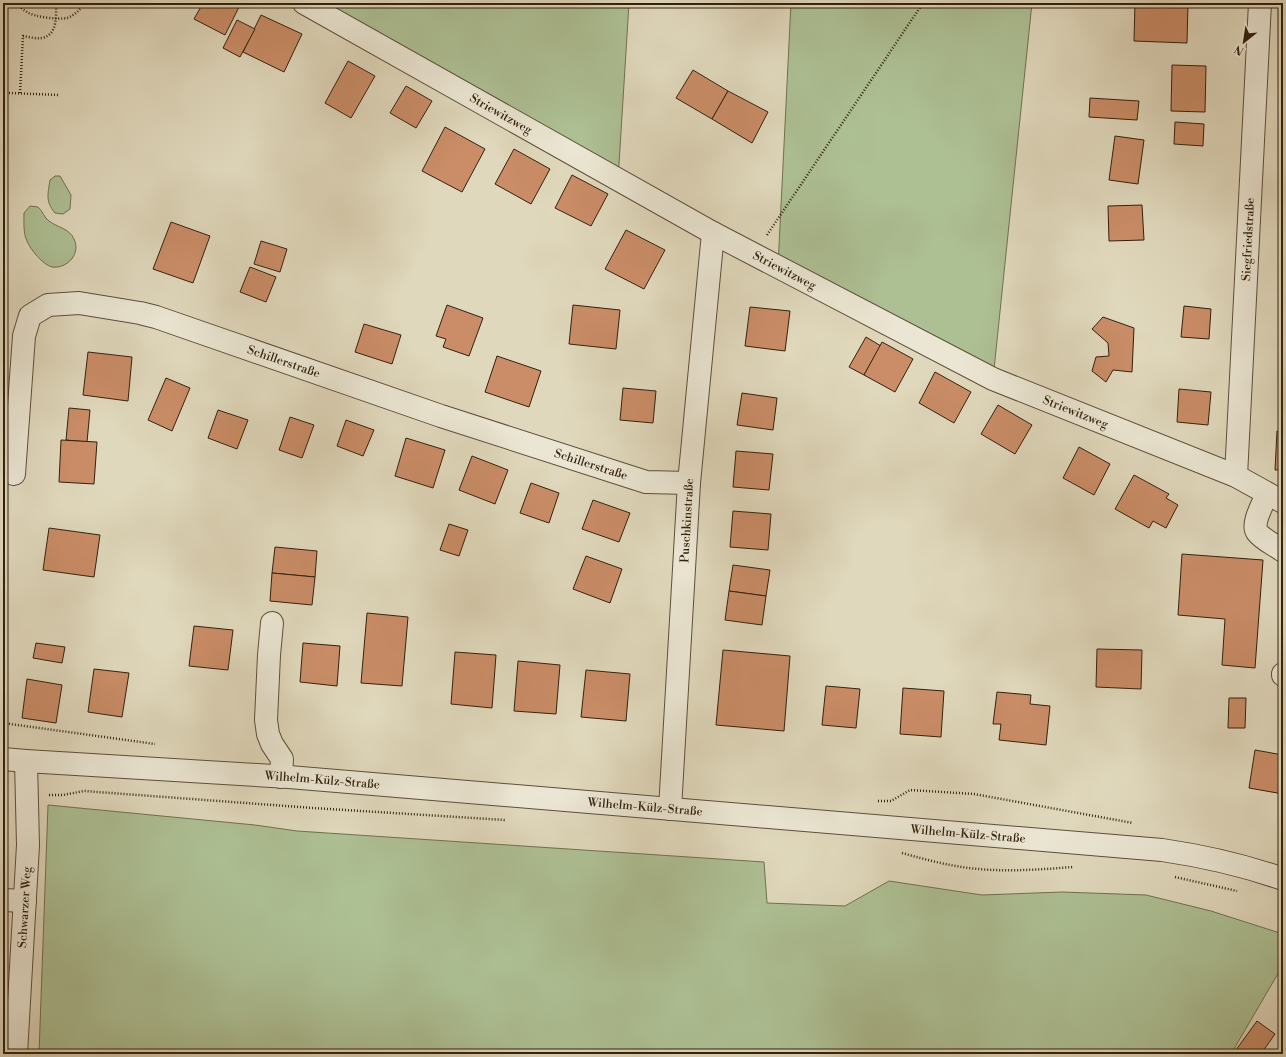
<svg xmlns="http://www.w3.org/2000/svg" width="1286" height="1057" font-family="'Libre Bodoni',serif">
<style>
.green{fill:#adc094;stroke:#707051}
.building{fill:#ca8d67;stroke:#33200e}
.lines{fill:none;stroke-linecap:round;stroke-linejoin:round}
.minor-casing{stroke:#5e4e3a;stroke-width:24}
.path{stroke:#33200e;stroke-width:2.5;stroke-dasharray:1 2;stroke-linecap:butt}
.minor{stroke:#ebe6d3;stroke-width:22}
.labels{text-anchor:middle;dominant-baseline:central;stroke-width:3;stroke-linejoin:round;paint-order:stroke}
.street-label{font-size:12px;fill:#33200e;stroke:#ebe6d3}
</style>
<rect width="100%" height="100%" fill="#e0d8bc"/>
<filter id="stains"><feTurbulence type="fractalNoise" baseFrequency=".005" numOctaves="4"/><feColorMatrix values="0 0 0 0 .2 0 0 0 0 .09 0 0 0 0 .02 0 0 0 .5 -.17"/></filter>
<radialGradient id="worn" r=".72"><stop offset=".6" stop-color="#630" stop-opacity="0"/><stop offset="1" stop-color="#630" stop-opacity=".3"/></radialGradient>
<g class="green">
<polygon points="304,3 629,3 618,180"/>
<polygon points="791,3 1032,3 993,379 778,267"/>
<path d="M55,176H60L71,195L70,209L63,214L55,213C45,201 48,194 50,180Z"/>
<path d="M30,206L38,207C43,211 44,218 49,221C58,228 69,228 74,239C81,253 68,269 52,267C43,265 30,249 27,241C23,233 24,221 24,213Z"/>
<polygon points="48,805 255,825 297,831 764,862 767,903 845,906 889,881 982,895 1062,892 1146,895 1211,911 1283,934 1283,965 1231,1054 39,1054"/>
</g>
<g class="building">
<polygon points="203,3 232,3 239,7 225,35 194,19"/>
<polygon points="1135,3 1188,3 1187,43 1134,41"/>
<polygon points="261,15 302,34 284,72 243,52"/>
<polygon points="237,20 255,29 240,57 223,48"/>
<polygon points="3,52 5,53 4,85 3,85"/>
<polygon points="348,61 375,76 351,118 325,103"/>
<polygon points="1172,65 1206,66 1205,112 1171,111"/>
<polygon points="693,70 728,91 712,119 676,98"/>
<polygon points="406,86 432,101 416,128 390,113"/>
<polygon points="728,91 768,112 752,143 712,119"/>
<polygon points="1090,98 1139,101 1137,120 1089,117"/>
<polygon points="3,117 6,117 3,196"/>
<polygon points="1175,122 1204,124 1203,146 1174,144"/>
<polygon points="445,127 485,149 462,192 422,171"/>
<polygon points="1115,136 1144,140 1138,184 1109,180"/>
<polygon points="514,149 550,169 531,204 495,184"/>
<polygon points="572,175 608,194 591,226 555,208"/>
<polygon points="1142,205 1144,240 1109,241 1108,206"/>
<polygon points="171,222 210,236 193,283 153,269"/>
<polygon points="626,230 665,250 644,289 605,269"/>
<polygon points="261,241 287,249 280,272 254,264"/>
<polygon points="250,267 276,277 266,302 240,292"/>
<polygon points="447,305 483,318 469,356 443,347 446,339 436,336"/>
<polygon points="573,305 620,310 616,349 569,344"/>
<polygon points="1184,306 1211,309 1209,339 1181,337"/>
<polygon points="750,307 790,311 785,351 745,346"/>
<polygon points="1103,317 1134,328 1132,372 1113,370 1106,382 1092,371 1096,357 1109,356 1108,343 1092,329"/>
<polygon points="364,324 401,335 392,364 355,352"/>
<polygon points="866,337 881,346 864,375 849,367"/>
<polygon points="882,342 913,359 895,392 864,375"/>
<polygon points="1282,344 1283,344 1283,390 1279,390"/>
<polygon points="88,352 132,357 128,401 83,395"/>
<polygon points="497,356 541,371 529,407 485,392"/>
<polygon points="935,372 971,392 954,423 919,403"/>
<polygon points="166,378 190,388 172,431 148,420"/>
<polygon points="623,388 656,391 653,423 620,420"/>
<polygon points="1179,389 1211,392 1208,425 1177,422"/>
<polygon points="742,393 777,398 773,430 737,425"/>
<polygon points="998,405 1032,425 1015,454 981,434"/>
<polygon points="69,408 90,410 87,442 66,440"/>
<polygon points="218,410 248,420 237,449 208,438"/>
<polygon points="290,417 314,425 302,458 279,450"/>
<polygon points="346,420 374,430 363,456 337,446"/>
<polygon points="1277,431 1283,432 1283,470 1275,470"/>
<polygon points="406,438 445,450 433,488 395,476"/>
<polygon points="61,440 97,442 94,484 59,482"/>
<polygon points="1079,447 1110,464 1094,495 1063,478"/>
<polygon points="736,451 773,454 769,490 733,487"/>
<polygon points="472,456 508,470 495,504 459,490"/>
<polygon points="1134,475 1169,494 1166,498 1178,505 1166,528 1153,521 1149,528 1115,509"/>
<polygon points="531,483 559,493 549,523 520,513"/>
<polygon points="593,500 630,513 619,542 582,529"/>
<polygon points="733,511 771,514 768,550 730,547"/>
<polygon points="449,524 468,530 459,556 440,550"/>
<polygon points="49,528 100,535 94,577 43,570"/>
<polygon points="275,547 317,551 315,577 272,573"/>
<polygon points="1182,554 1263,560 1255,668 1222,665 1225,619 1178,615"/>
<polygon points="586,556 622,569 610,603 573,589"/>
<polygon points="733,565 770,570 766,596 729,591"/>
<polygon points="272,573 315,577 312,605 270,601"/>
<polygon points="729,591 766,596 762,625 725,620"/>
<polygon points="367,613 408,617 402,686 361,683"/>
<polygon points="194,626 233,630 228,670 189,666"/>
<polygon points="36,643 65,647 62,663 33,658"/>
<polygon points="303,643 340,646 337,686 300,682"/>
<polygon points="1097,649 1142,650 1141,689 1096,687"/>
<polygon points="723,650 790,656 784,731 716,725"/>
<polygon points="455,652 496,655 492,708 451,704"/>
<polygon points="518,661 560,665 556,714 514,711"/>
<polygon points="94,669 129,673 122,717 88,712"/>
<polygon points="586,670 630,674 626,721 581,717"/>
<polygon points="27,679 62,685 56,723 22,718"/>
<polygon points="826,686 860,689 856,728 822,725"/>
<polygon points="903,688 944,691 941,737 900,734"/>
<polygon points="997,692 1031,695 1030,704 1050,706 1046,745 999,740 1001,724 993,724"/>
<polygon points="1229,698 1246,698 1245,728 1228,728"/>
<polygon points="1255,750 1283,755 1283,794 1249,788"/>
<polygon points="1257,1021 1275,1034 1261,1054 1233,1054"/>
</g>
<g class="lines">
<defs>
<g id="minor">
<path id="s1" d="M304,3L713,233L993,379L1236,476L1283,502"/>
<path id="s2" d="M14,474L24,336L30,316L48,305L79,303L140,313L156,317L441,416L646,482L689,483"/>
<path id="s3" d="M1236,476L1260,3"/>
<path d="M1267,494C1264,502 1251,524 1257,532C1263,540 1275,545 1283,551"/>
<polyline points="272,623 269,655 266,720 268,734 272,744 282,759 281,777"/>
<polyline points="1283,675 1283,674"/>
<path id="s4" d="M3,759L26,761L289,777L1162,850C1203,856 1243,865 1283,879"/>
<path id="s5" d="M670,809L689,483L713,233"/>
<polyline points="3,900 25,901"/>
<path id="s6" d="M16,1054L28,845L26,761"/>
</g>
</defs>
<use href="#minor" class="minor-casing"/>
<g class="path">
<path d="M18,3C20,7 23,10 27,12C34,17 59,20 67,18C75,15 80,10 84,3"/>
<polyline points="9,93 59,95"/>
<path d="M20,93L23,36C29,37 36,39 42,38C58,35 56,15 56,3"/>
<polyline points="767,235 923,3"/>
<polyline points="3,723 155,744"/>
<polyline points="49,795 63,795 84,791 313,808 505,820"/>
<polyline points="878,801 891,801 910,790 974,794 1133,823"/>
<path d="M902,853C920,858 938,863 956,866C994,873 1035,870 1073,867"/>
<polyline points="1175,877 1237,891"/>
</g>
<use href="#minor" class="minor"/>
</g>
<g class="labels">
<g class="street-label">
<text stroke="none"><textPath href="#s1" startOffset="226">Striewitzweg</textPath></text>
<text stroke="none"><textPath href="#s3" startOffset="237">Siegfriedstraße</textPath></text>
<text stroke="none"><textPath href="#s1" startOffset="550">Striewitzweg</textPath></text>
<text stroke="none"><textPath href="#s2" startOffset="425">Schillerstraße</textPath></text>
<text stroke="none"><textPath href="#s1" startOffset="874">Striewitzweg</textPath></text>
<text stroke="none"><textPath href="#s2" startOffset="749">Schillerstraße</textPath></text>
<text stroke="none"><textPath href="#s5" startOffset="289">Puschkinstraße</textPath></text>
<text stroke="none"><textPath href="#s4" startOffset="320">Wilhelm-Külz-Straße</textPath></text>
<text stroke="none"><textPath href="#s4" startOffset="644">Wilhelm-Külz-Straße</textPath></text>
<text stroke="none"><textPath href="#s4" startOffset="968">Wilhelm-Külz-Straße</textPath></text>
<text stroke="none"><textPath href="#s6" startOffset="147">Schwarzer Weg</textPath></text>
</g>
</g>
<rect width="1286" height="1057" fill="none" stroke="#e0d8bc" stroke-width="16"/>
<rect x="4" y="4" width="1278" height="1049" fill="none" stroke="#33200e" stroke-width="2"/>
<rect x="8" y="8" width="1270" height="1041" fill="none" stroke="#33200e"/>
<g transform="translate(1244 42) rotate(210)" stroke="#ebe6d3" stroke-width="3" paint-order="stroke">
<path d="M0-3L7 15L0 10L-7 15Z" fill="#33200e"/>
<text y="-6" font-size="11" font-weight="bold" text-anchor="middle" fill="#33200e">N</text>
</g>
<rect width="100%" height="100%" filter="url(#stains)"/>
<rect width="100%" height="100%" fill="url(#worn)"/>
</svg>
